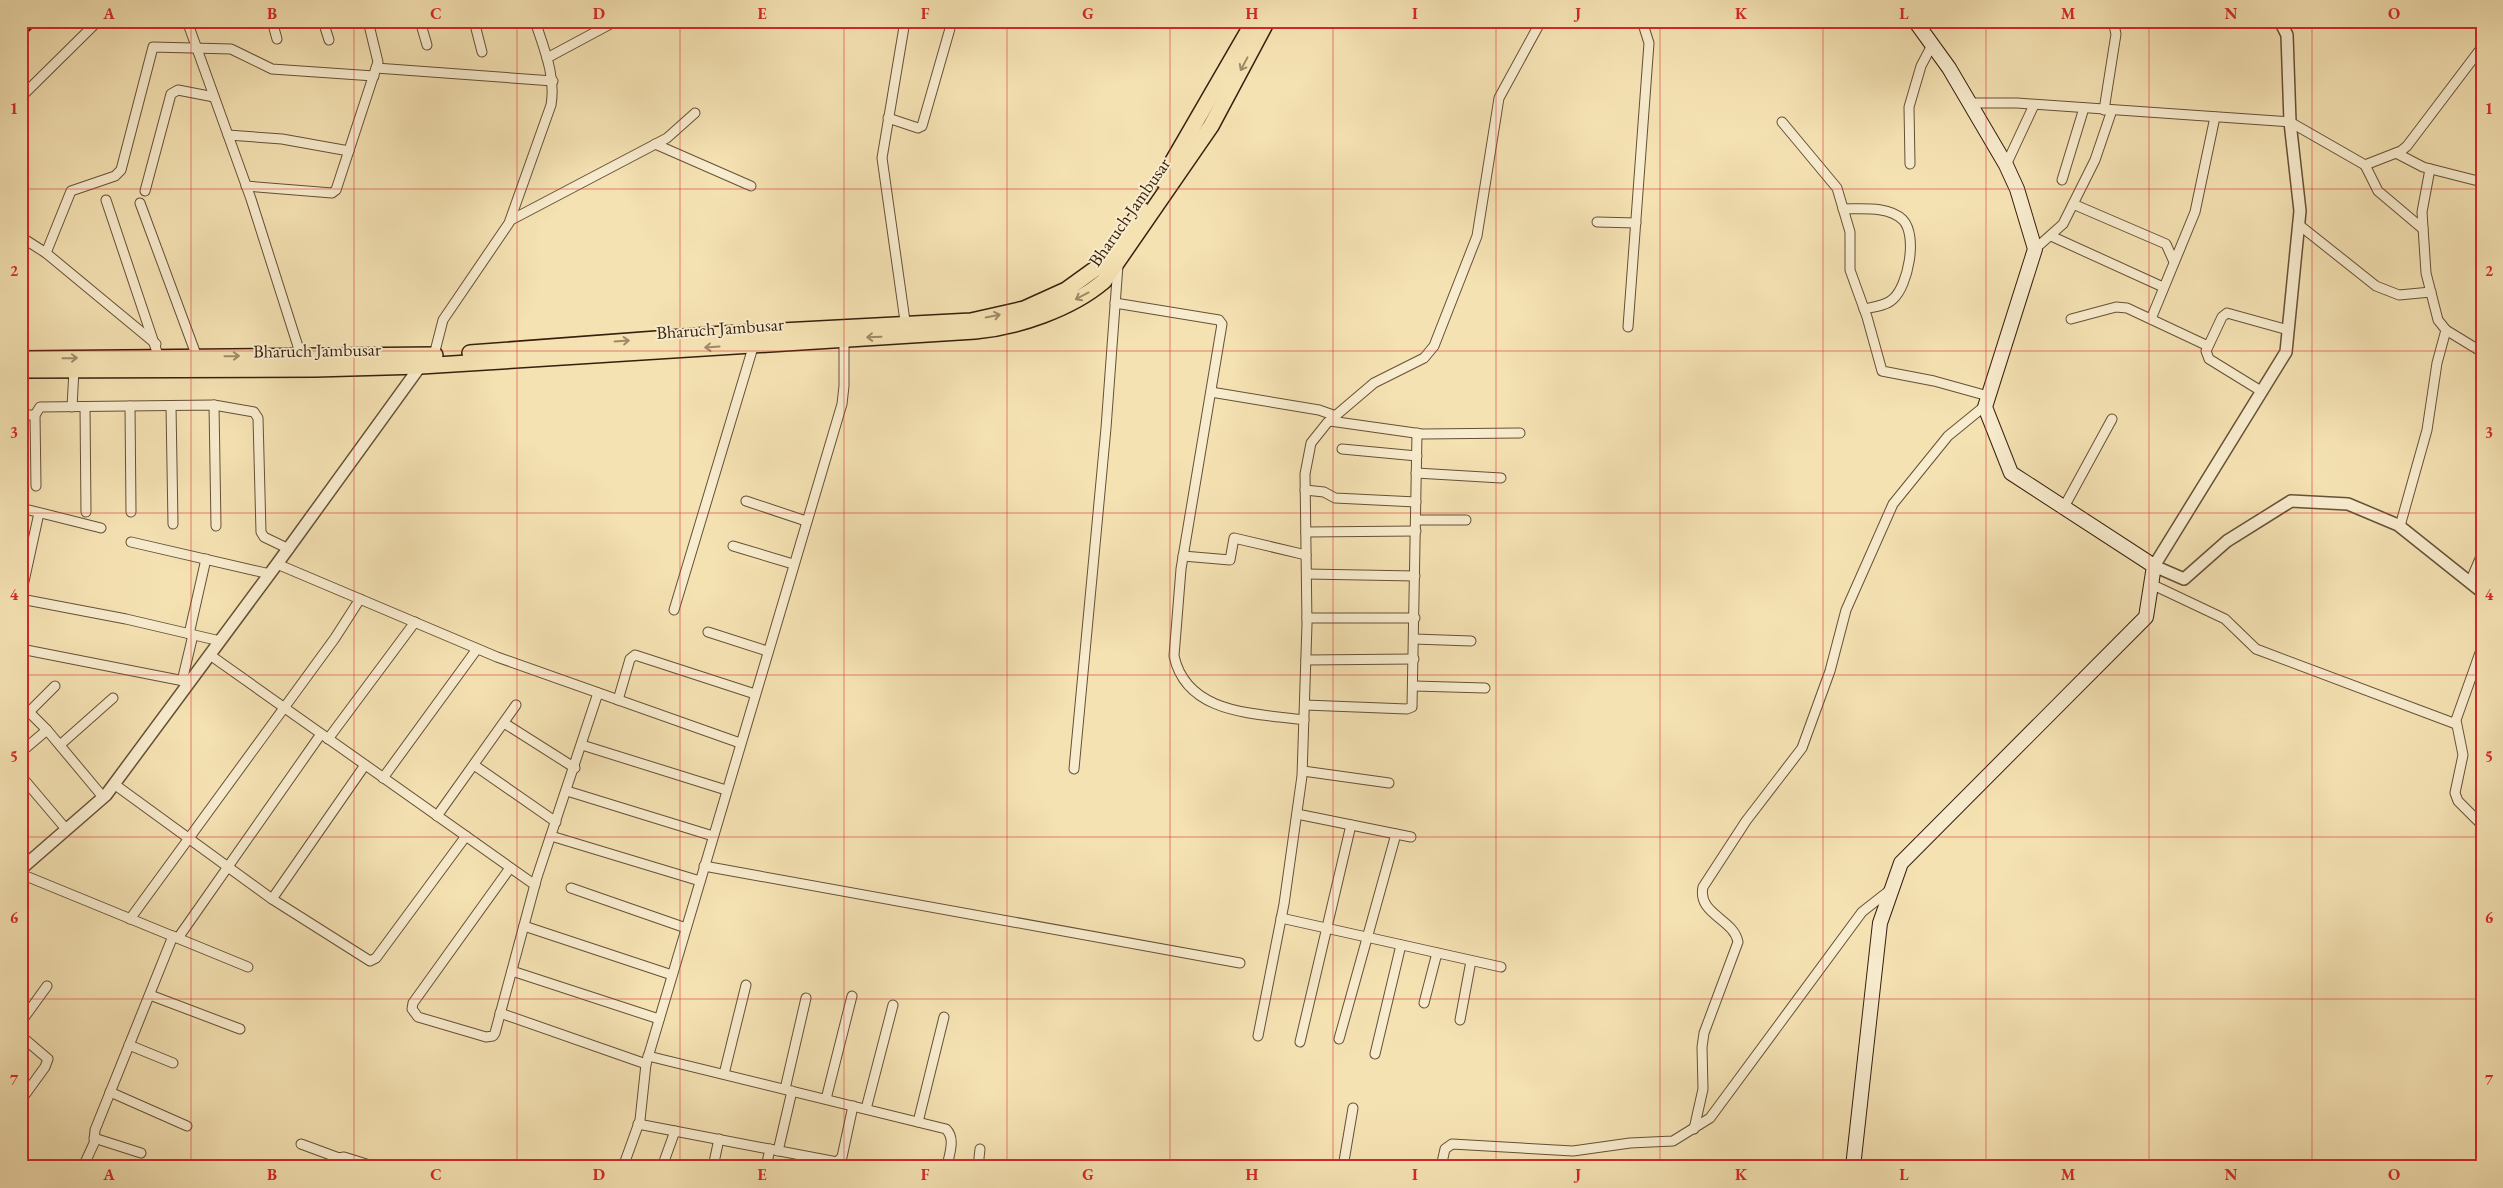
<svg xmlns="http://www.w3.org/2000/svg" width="2503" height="1188" font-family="'EB Garamond',serif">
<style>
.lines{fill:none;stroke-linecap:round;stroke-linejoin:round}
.minor-casing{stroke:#665036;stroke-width:11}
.tertiary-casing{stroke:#665036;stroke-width:14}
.secondary-casing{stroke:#361f0d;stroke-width:16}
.primary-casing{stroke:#361f0d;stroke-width:18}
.minor{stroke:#f8ecce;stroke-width:9}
.tertiary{stroke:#f8ecce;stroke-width:11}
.secondary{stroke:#f8ecce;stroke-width:14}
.primary{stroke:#f5e2b3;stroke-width:15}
.rail-casing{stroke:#361f0d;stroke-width:5}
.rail{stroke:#f8ecce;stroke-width:3;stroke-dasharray:9;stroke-linecap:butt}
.oneway{stroke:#9f8a68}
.grid{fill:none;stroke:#d62828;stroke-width:1;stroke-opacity:0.55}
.labels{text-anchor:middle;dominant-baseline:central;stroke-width:4;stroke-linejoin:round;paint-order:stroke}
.street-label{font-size:18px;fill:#361f0d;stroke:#f8ecce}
.neatline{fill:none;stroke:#d62828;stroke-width:2}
.grid-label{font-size:16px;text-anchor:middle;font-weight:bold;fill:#d62828}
</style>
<rect width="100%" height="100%" fill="#f5e2b3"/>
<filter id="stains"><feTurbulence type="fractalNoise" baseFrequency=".004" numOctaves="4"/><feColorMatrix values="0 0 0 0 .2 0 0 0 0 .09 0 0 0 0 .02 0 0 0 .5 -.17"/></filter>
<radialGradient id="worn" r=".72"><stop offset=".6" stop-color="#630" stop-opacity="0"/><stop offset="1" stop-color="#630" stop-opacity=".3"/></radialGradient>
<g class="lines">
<defs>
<g id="minor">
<polyline points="187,21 251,199 302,359"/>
<polyline points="272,21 277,39"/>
<polyline points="323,21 329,40"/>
<polyline points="420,21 427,45"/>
<polyline points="474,21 482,52"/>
<polyline points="905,21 882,158 906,328"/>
<polyline points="547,58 616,21"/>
<polyline points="376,68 553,81"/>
<polyline points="21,97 98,21"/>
<polyline points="1969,103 2017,103 2290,122 2365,165 2401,151 2407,146 2482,47"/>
<polyline points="2104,110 2116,34 2113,21"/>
<polyline points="888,118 918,128 922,126 951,25"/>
<polyline points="1782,122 1837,188 1850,232 1850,270 1867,317 1882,371 1934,381 1988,396"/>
<polyline points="228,135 282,139 349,151"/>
<polyline points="655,144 751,186"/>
<polyline points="2396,153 2423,167 2482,182"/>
<polyline points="1910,164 1909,107 1921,66 1932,45"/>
<polyline points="2006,165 2034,105"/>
<polyline points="2365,165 2378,191 2423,229"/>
<polyline points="2430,169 2422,212 2426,273 2438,320 2446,330 2482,352"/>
<polyline points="2062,180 2084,108"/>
<polyline points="246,186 332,193 336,190 378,62 368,21"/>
<polyline points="145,191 171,94 178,90 214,97"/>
<polyline points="106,200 160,361"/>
<polyline points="140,203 197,357"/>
<polyline points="2073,204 2166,244 2174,262"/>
<path d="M1843,209C1862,209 1889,206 1903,220C1918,236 1908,286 1893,299C1886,306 1873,307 1864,309"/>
<polyline points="511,220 667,138 695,113"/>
<polyline points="1597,222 1636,223"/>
<polyline points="2298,224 2376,286 2399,295 2431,292"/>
<polyline points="2051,236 2163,287"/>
<polyline points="21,237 46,253 156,344"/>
<polyline points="2035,249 2063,224 2095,160 2112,110"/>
<polyline points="46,253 71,191 115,176 121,170 153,47 231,49 272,69 374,76"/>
<path d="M1115,303L1219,320L1222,324L1181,569L1174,656C1187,715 1255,713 1304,720"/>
<polyline points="2071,319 2116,307 2127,308 2208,346"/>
<polyline points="2151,319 2195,212 2215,117"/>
<polyline points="1628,327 1649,43 1642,21"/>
<path d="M434,355L443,320L509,223L551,105C556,76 544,49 535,21"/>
<polyline points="2261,391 2209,359 2206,351 2222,317 2227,313 2288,330"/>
<polyline points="1211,392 1319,410 1336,416"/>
<polyline points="214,405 216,526"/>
<polyline points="130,406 131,512"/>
<polyline points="171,406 173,524"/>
<polyline points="72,407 74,370"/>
<polyline points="85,407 86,512"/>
<polyline points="21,415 35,415"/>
<polyline points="1330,421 1422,434 1520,433"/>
<polyline points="1342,449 1417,456"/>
<polyline points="1416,473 1501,478"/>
<polyline points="36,486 35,415 40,407 214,405 254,412 258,418 261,532 264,537 289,549"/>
<polyline points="1305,490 1324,492 1335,498 1416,502"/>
<polyline points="746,501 806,521"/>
<polyline points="2064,507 2112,419"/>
<polyline points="21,508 101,528"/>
<polyline points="1416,520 1466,520"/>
<polyline points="2400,526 2427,430 2437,363 2446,330"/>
<polyline points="1306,532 1416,531"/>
<polyline points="131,542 270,574"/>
<polyline points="733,546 793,564"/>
<polyline points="1183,556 1230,560 1234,538 1306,555"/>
<polyline points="277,564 497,657 740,743"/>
<polyline points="1307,574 1415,576"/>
<polyline points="2470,582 2482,554"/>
<polyline points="2151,584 2225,619 2256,649 2456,724"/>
<polyline points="21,595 39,513"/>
<polyline points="21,599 126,619 220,641"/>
<polyline points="674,610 754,344"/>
<polyline points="1307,618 1415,618"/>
<polyline points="708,632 767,651"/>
<polyline points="189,634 206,559"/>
<polyline points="1414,639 1471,641"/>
<polyline points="2482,647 2456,720 2463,755 2455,793 2458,801 2482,825"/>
<polyline points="21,649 189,682"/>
<polyline points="210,655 535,885"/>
<polyline points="1306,660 1414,659"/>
<polyline points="182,681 193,635"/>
<polyline points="1414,686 1485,688"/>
<polyline points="618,700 630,659 635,655 755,694"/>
<polyline points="21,704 47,730 103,797"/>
<polyline points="1305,705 1407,709 1412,707 1417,433"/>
<polyline points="29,712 55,686"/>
<polyline points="504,723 575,768"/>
<polyline points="328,739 415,622"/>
<polyline points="60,745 113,698"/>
<polyline points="582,745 726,790"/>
<polyline points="21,752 47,730"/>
<polyline points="474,765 556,822"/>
<polyline points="1074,769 1106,428 1118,265"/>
<polyline points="1303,771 1389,783"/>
<polyline points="21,776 66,829"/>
<polyline points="383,778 477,649"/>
<polyline points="114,784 272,899 370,961 376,958 466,836"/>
<polyline points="567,791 713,836"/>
<polyline points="1297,814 1411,837"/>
<polyline points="437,816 516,705"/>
<polyline points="551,836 700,881"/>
<polyline points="21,854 28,863"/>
<polyline points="704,866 1240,963"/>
<polyline points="510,868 413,1003 412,1009 418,1017 486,1037 493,1036 495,1033 537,877 598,693"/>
<polyline points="21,874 248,967"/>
<polyline points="571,888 686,928"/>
<polyline points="272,899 365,765"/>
<polyline points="1281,918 1501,967"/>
<polyline points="130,919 335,638 360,599"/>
<polyline points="524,926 672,975"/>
<polyline points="178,938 321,734"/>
<polyline points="512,971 659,1019"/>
<polyline points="150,995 240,1029"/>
<polyline points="1424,1003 1437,953"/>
<polyline points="500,1013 646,1064"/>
<polyline points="1460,1020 1471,961"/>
<polyline points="21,1022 47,986"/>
<polyline points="21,1036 48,1059 45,1067 21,1100"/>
<polyline points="1258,1036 1284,904 1302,776 1307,624 1305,474 1311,443 1327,423 1374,383 1424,358 1434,346 1477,236 1499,98 1541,21"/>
<polyline points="1339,1039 1396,834"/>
<polyline points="1300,1042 1351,825"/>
<polyline points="129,1045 173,1063"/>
<polyline points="1375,1054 1401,945"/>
<path d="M648,1056L946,1129C956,1139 949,1154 947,1167"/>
<polyline points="724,1074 746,985"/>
<polyline points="785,1089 806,998"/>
<polyline points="110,1092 187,1126"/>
<polyline points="826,1099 852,996"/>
<polyline points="866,1109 893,1005"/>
<polyline points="918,1122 944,1017"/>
<polyline points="638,1124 837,1162 842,1157 853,1106"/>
<path d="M1694,1129L1703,1089L1702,1047L1704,1033L1738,942C1734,919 1697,914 1703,887L1746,821L1802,748L1830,671L1846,610L1893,504L1948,436L1986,405"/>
<polyline points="94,1138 141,1153"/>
<polyline points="301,1144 339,1158"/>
<polyline points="778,1151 792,1091"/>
<polyline points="83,1167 94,1143 95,1130 173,936"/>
<polyline points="333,1167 339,1158 344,1157 376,1167"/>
<polyline points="623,1167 640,1120 646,1064 842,404 844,386 844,336"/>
<polyline points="662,1167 675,1131"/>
<polyline points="713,1167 719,1139"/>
<polyline points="766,1167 770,1149"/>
<polyline points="978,1167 980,1149"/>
<polyline points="1343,1167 1353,1108"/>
<polyline points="1441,1167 1445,1149 1452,1144 1573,1151 1630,1143 1673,1141 1710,1118 1862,912 1890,890"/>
</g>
<g id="tertiary">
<polyline points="2280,21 2287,35 2290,122 2300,211 2286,352 2154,566 2184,579 2227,541 2291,501 2348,504 2398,525 2482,592"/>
<polyline points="21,869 106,795 277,564 424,361"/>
</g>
<polyline id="secondary" points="1853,1167 1880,923 1901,863 2146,617 2154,566 2011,473 1985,407 2035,249 2017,189 2006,165 1949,68 1915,21"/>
<g id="primary">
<polyline points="1162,180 1254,21"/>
<polyline points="470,353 723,334 971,321 1024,309 1066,290 1102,264 1142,210"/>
<polyline points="21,359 435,355"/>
<path d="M21,370L315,369L421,366L975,331C1018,327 1071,309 1104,281L1211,126L1267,21"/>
</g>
</defs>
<use href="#minor" class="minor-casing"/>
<use href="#tertiary" class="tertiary-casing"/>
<use href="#secondary" class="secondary-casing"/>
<use href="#primary" class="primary-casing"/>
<use href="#minor" class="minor"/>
<use href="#tertiary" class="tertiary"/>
<use href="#secondary" class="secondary"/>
<use href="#primary" class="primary"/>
<defs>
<polyline id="rail" points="21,36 37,21"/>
</defs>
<use href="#rail" class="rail-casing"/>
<use href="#rail" class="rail"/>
</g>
<defs><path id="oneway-shaft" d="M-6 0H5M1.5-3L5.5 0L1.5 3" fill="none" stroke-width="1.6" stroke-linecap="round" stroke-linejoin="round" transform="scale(1.25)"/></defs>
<g class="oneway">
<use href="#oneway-shaft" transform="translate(1244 64) rotate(118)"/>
<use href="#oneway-shaft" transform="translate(1082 296) rotate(152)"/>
<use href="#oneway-shaft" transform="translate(993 316) rotate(-12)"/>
<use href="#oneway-shaft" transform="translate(874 337) rotate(178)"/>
<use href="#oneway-shaft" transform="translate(622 341) rotate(-4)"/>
<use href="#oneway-shaft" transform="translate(712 347) rotate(176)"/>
<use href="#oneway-shaft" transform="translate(232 356) rotate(-1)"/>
<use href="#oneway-shaft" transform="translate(70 358) rotate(-1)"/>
</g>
<path class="grid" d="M191,21V1167M354,21V1167M517,21V1167M680,21V1167M844,21V1167M1007,21V1167M1170,21V1167M1333,21V1167M1496,21V1167M1660,21V1167M1823,21V1167M1986,21V1167M2149,21V1167M2312,21V1167M21,189H2482M21,351H2482M21,513H2482M21,675H2482M21,837H2482M21,999H2482"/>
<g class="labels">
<g class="street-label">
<text transform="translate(1129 212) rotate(-55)">Bharuch Jambusar</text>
<text transform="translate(720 328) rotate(-4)">Bharuch Jambusar</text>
<text transform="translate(317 350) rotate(-1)">Bharuch Jambusar</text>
</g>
</g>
<rect width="2503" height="1188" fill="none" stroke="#f5e2b3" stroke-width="55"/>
<rect x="28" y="28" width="2448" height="1132" class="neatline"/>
<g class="grid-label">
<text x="109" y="19">A</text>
<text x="272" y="19">B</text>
<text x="436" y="19">C</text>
<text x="599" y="19">D</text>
<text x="762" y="19">E</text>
<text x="925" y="19">F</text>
<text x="1088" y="19">G</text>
<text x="1252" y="19">H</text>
<text x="1415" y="19">I</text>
<text x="1578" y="19">J</text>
<text x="1741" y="19">K</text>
<text x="1904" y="19">L</text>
<text x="2068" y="19">M</text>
<text x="2231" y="19">N</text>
<text x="2394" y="19">O</text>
<text x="14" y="114">1</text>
<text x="2489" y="114">1</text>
<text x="14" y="276">2</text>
<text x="2489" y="276">2</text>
<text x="14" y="438">3</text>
<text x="2489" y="438">3</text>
<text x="14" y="600">4</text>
<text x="2489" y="600">4</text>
<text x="14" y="762">5</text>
<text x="2489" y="762">5</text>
<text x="14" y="923">6</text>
<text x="2489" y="923">6</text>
<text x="14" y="1085">7</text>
<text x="2489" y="1085">7</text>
<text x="109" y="1180">A</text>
<text x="272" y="1180">B</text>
<text x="436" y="1180">C</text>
<text x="599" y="1180">D</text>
<text x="762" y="1180">E</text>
<text x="925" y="1180">F</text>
<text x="1088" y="1180">G</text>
<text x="1252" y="1180">H</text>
<text x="1415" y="1180">I</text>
<text x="1578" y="1180">J</text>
<text x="1741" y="1180">K</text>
<text x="1904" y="1180">L</text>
<text x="2068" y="1180">M</text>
<text x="2231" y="1180">N</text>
<text x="2394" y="1180">O</text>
</g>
<rect width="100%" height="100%" filter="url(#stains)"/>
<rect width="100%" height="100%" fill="url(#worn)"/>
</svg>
